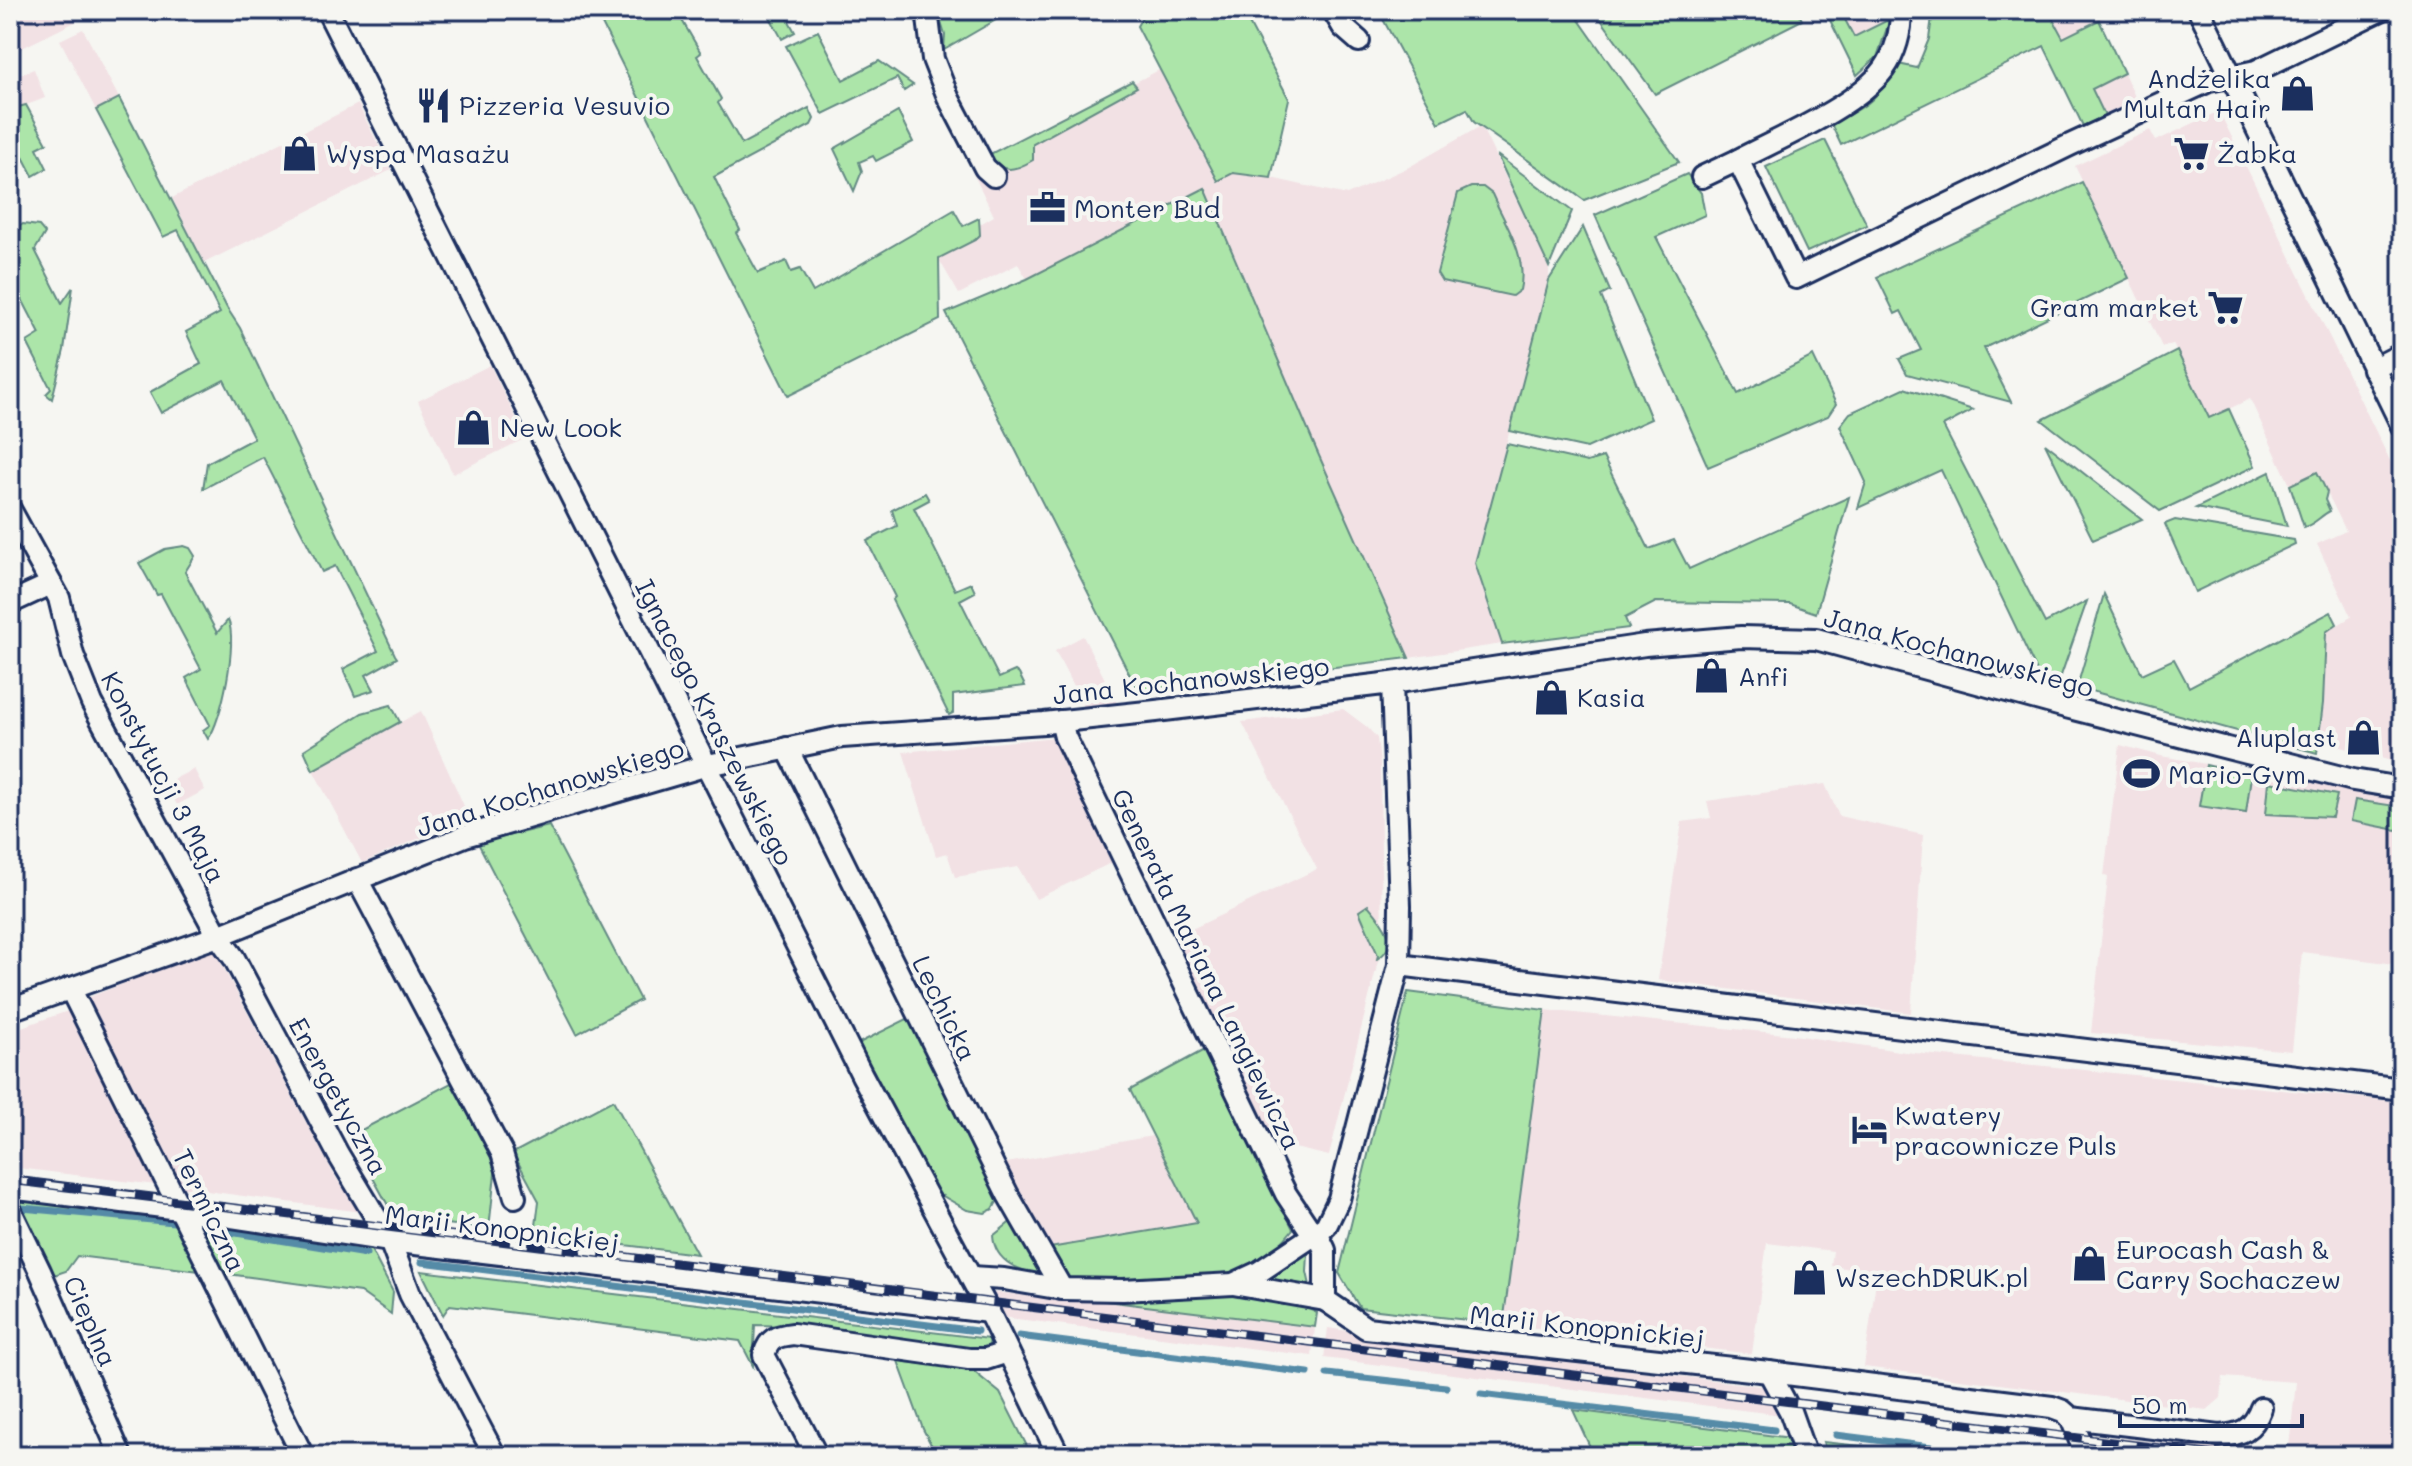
<svg xmlns="http://www.w3.org/2000/svg" width="2412" height="1466" font-family="Mali,sans-serif">
<style>
.built{fill:#f2e1e4}
.green{fill:#ace5a9;stroke:#648a84;stroke-width:2}
.lines{fill:none;stroke-linecap:round;stroke-linejoin:round}
.stream{stroke:#558ba7;stroke-width:7}
.minor-casing{stroke:#1b2f5e;stroke-width:26}
.minor{stroke:#f6f6f2;stroke-width:20}
.rail-casing{stroke:#1b2f5e;stroke-width:9}
.rail{stroke:#f6f6f2;stroke-width:6;stroke-dasharray:18;stroke-linecap:butt}
.labels{text-anchor:middle;dominant-baseline:central;stroke-width:8;stroke-linejoin:round;paint-order:stroke}
.poi-label{font-size:26px;fill:#1b2f5e;stroke:#f6f6f2;text-anchor:start}
.street-label{font-size:26px;fill:#1b2f5e;stroke:#f6f6f2}
</style>
<rect width="100%" height="100%" fill="#f6f6f2"/>
<filter id="ink" filterUnits="userSpaceOnUse"><feTurbulence type="fractalNoise" baseFrequency=".0125" numOctaves="2"/><feDisplacementMap in="SourceGraphic" scale="16" xChannelSelector="R" yChannelSelector="G"/><feConvolveMatrix kernelMatrix="1 2 1 2 8 2 1 2 1" color-interpolation-filters="sRGB"/></filter>
<g filter="url(#ink)">
<g class="built">
<polygon points="10,10 74,10 79,20 10,54"/>
<polygon points="1840,10 1886,10 1890,19 1854,38"/>
<polygon points="2048,10 2112,10 2113,13 2063,38"/>
<polygon points="83,29 119,98 96,110 60,40"/>
<polygon points="34,69 45,98 19,108 10,85 10,78"/>
<polygon points="1159,70 1218,181 1233,173 1271,178 1347,195 1409,167 1481,126 1549,267 1549,280 1475,563 1502,644 1409,658 1316,449 1205,188 1027,279 1018,264 959,294 934,251 994,216 970,167"/>
<polygon points="2124,73 2137,101 2105,116 2091,89"/>
<polygon points="358,104 391,170 204,263 172,198"/>
<polygon points="2219,111 2402,485 2402,764 2320,741 2326,632 2351,617 2317,544 2346,531 2317,472 2290,485 2250,399 2209,418 2173,344 2162,347 2075,166 2150,130 2156,141"/>
<polygon points="490,365 526,438 453,474 418,401"/>
<polygon points="1083,636 1117,703 1084,707 1055,651"/>
<polygon points="1343,709 1367,727 1377,738 1380,764 1382,946 1329,1156 1269,1142 1171,939 1317,869 1242,722"/>
<polygon points="421,711 469,817 362,863 313,770"/>
<polygon points="1056,737 1115,861 1036,899 1018,867 955,877 947,853 936,856 903,752"/>
<polygon points="2120,745 2161,756 2402,799 2402,965 2302,952 2292,1051 2091,1033 2108,877 2104,876"/>
<polygon points="194,769 205,790 177,805 166,783"/>
<polygon points="1825,784 1839,816 1923,835 1911,1013 1658,980 1682,822 1711,818 1707,801"/>
<polygon points="213,948 336,1178 361,1212 178,1187 87,998"/>
<polygon points="71,1010 164,1186 10,1167 10,1031"/>
<polygon points="1545,1010 1794,1035 1905,1052 2402,1102 2402,1456 2288,1456 2296,1382 2223,1377 2221,1398 2207,1410 1864,1367 1877,1273 1831,1266 1833,1251 1767,1243 1752,1354 1503,1324"/>
<polygon points="1152,1136 1198,1223 1044,1249 1002,1164"/>
<polygon points="984,1292 1058,1296 1315,1327 1312,1356 1001,1317"/>
<polygon points="1328,1328 1348,1331 1372,1338 1769,1387 1782,1415 1324,1358"/>
<polygon points="2080,1426 2092,1435 2278,1456 2096,1456"/>
</g>
<g class="green">
<polygon points="595,10 676,10 701,53 697,56 721,99 718,103 742,144 809,108 814,119 811,125 714,177 740,230 736,233 758,273 786,261 791,272 800,269 813,292 954,210 963,226 979,218 980,235 975,240 939,258 940,320 788,396"/>
<polygon points="766,10 783,10 795,32 782,39"/>
<polygon points="937,10 1013,10 944,50 945,35"/>
<polygon points="1146,10 1242,10 1289,99 1271,178 1233,173 1218,181 1137,26"/>
<polygon points="1378,10 1572,10 1679,162 1584,200 1474,122 1467,109 1439,123"/>
<polygon points="1594,10 1797,10 1802,20 1655,94"/>
<polygon points="1825,10 1840,10 1854,37 1890,19 1877,57 1857,75"/>
<path d="M1933,10H2036L2039,17L2049,12L2063,38L2099,20L2124,73L2092,89L2105,116L2083,126L2044,46L1841,145L1831,124C1868,106 1877,100 1898,64L1917,68L1929,39Z"/>
<polygon points="818,31 843,80 879,61 913,85 904,91 897,78 823,114 786,46"/>
<path d="M1132,81L1137,87L1033,144V160C1015,171 1003,174 988,157L992,153Z"/>
<polygon points="10,85 18,107 26,105 47,143 37,148 47,168 33,176 10,132"/>
<polygon points="119,98 227,308 240,328 395,655 397,658 366,675 374,690 355,696 343,669 378,651 335,566 322,572 263,457 203,489 207,463 254,438 224,380 161,413 150,392 201,364 186,332 220,313 178,230 163,237 96,110"/>
<polygon points="898,112 913,142 876,161 873,156 859,162 862,171 854,191 834,149"/>
<polygon points="1825,140 1867,225 1807,252 1766,167"/>
<polygon points="1497,155 1572,211 1549,267"/>
<polygon points="1687,174 1701,193 1705,215 1656,237 1738,394 1813,356 1836,404 1828,416 1708,467 1595,215"/>
<polygon points="2082,182 2129,278 1984,348 2011,402 1907,374 1899,359 1921,350 1901,311 1895,314 1877,277"/>
<path d="M1471,187H1483L1492,194C1505,224 1528,256 1520,290L1512,296L1442,281L1437,273L1458,193Z"/>
<polygon points="1205,188 1316,449 1409,658 1138,691 946,313 1027,279"/>
<polygon points="23,224 39,226 45,233 35,250 62,303 73,287 64,350 52,399 46,394 51,389 27,342 40,334 10,276 10,230"/>
<polygon points="1583,227 1610,291 1601,296 1651,419 1587,448 1510,431 1549,280"/>
<polygon points="2177,351 2209,418 2229,409 2255,466 2160,511 2042,420"/>
<polygon points="1904,388 1973,410 1943,426 2045,623 2087,601 2058,684 2041,680 1941,470 1858,508 1866,482 1840,426 1850,413"/>
<polygon points="2045,443 2142,519 2093,540"/>
<polygon points="1507,444 1587,462 1603,457 1649,549 1674,540 1689,569 1849,497 1816,613 1790,604 1656,602 1625,618 1629,628 1502,644 1475,563"/>
<polygon points="2270,472 2287,526 2196,508"/>
<path d="M2317,472L2327,492L2325,500L2330,511C2320,516 2314,525 2304,527L2290,485Z"/>
<polygon points="925,493 929,500 914,508 955,590 971,583 975,592 960,600 999,678 1015,671 1019,674 1025,686 953,695 953,713 949,715 892,600 895,597 867,541 897,526 892,510"/>
<polygon points="2175,520 2294,540 2295,544 2195,592 2165,524"/>
<path d="M184,546L190,548L195,556L185,572L217,633L228,620C238,640 222,721 208,739L203,730L210,725L186,678L201,669L161,594L157,595L139,563L165,549Z"/>
<polygon points="2104,594 2142,674 2174,659 2189,687 2331,612 2337,624 2326,632 2323,703 2317,753 2077,687"/>
<polygon points="391,705 400,722 313,770 304,750 362,713"/>
<polygon points="2206,765 2251,776 2246,813 2199,806"/>
<polygon points="2269,782 2337,795 2332,817 2266,814"/>
<polygon points="2355,800 2402,807 2402,831 2351,821"/>
<polygon points="549,826 640,1000 577,1034 478,843"/>
<path d="M1368,905C1380,919 1403,944 1377,959L1378,955L1359,911Z"/>
<polygon points="1408,992 1545,1010 1503,1324 1360,1308 1339,1273"/>
<polygon points="913,1016 998,1189 998,1200 993,1209 985,1213 967,1210 936,1192 859,1043"/>
<path d="M1206,1049L1293,1229C1271,1257 1252,1269 1216,1275L1083,1284L1066,1281L1044,1249L1197,1223L1130,1090Z"/>
<polygon points="451,1083 496,1164 489,1229 395,1218 350,1136"/>
<polygon points="613,1100 697,1254 535,1234 539,1201 513,1153"/>
<polygon points="15,1200 176,1213 208,1272 77,1256 66,1271 51,1276"/>
<polygon points="193,1216 369,1246 393,1292 391,1314 360,1292 221,1273"/>
<path d="M1013,1220L1045,1277C1022,1271 995,1264 993,1236Z"/>
<polygon points="1306,1252 1308,1254 1307,1272 1311,1290 1258,1279"/>
<polygon points="421,1271 990,1339 989,1345 980,1352 793,1326 755,1325 753,1366 740,1341 450,1305 443,1315"/>
<path d="M1227,1294C1258,1297 1289,1298 1317,1313L1315,1327L1073,1297Z"/>
<polygon points="898,1361 972,1370 1000,1393 1032,1456 937,1456 923,1429"/>
<polygon points="1573,1410 1791,1438 1798,1456 1643,1456 1591,1449"/>
<polygon points="1823,1442 1954,1456 1827,1456"/>
</g>
<g class="lines">
<g class="stream">
<polyline points="22,1208 174,1222"/>
<polyline points="205,1228 366,1254"/>
<polyline points="422,1262 977,1331"/>
<polyline points="1019,1336 1308,1373"/>
<polyline points="1327,1374 1446,1387"/>
<polyline points="1481,1394 1774,1430"/>
<polyline points="1836,1435 1955,1450"/>
<polyline points="1992,1453 2011,1456"/>
</g>
<defs>
<g id="minor">
<polyline points="327,10 862,1075 984,1302 1059,1456"/>
<polyline points="927,10 933,59 948,97 985,168 994,176"/>
<polyline points="1333,10 1343,27 1359,41"/>
<path d="M1901,10C1901,30 1896,52 1884,69C1857,106 1780,138 1738,160L1796,278L2070,145L2209,81L2256,71L2381,10"/>
<polyline points="2199,10 2402,426"/>
<polyline points="1702,177 1738,160"/>
<polyline points="2373,369 2402,354"/>
<polyline points="10,509 59,598 73,655 92,703 218,936 234,958 338,1154 390,1241 410,1294 495,1456"/>
<polyline points="10,603 51,584"/>
<polyline points="1061,721 1065,737 1286,1194 1308,1227 1317,1233 1326,1226 1339,1199 1399,965 1400,906 1392,683"/>
<polyline points="787,748 1008,1195 1062,1289"/>
<polyline points="357,879 502,1153 515,1197"/>
<polyline points="1399,965 2402,1089"/>
<polyline points="70,988 303,1456"/>
<polyline points="10,1010 218,936 465,836 708,765 842,737 1044,723 1156,711 1392,683 1645,645 1741,637 1816,639 2062,706 2353,780 2402,788"/>
<polyline points="10,1188 179,1209 390,1241 989,1312"/>
<polyline points="10,1209 40,1271 121,1456"/>
<path d="M971,1277L1004,1279L1062,1289L1123,1290L1233,1284L1259,1272L1317,1233L1325,1250V1300L1366,1328L1769,1372L2052,1407L2063,1411L2071,1418L2219,1436C2241,1435 2253,1430 2261,1408"/>
<polyline points="1233,1284 1325,1300"/>
<polyline points="1769,1372 1790,1411 1806,1456"/>
<polyline points="2071,1418 2086,1456"/>
<path d="M817,1456L764,1355C769,1338 776,1336 793,1334L969,1359H986L1008,1352"/>
</g>
</defs>
<use href="#minor" class="minor-casing"/>
<use href="#minor" class="minor"/>
<defs>
<polyline id="rail" points="10,1180 2224,1456"/>
</defs>
<use href="#rail" class="rail-casing"/>
<use href="#rail" class="rail"/>
</g>
</g>
<defs>
<symbol id="shop-bare" viewBox="-9 -9 18 18"><path d="M-5-2.5h2.3a2.7 3.5 0 0 1 5.4 0H5L5.5 6h-11ZM-1.5-2.5h3a1.5 2.3 0 0 0-3 0Z" fill="#1b2f5e" stroke="#f6f6f2" stroke-width="2.5" paint-order="stroke"/></symbol>
<symbol id="restaurant-bare" viewBox="-9 -9 18 18"><path d="M-5-6h1v4h1v-4h1v4h1v-4h1v5L-1.5 .5V6h-2V.5L-5-1ZM5-6V6H3V1.5H1.5Q1.5-4 5-6Z" fill="#1b2f5e" stroke="#f6f6f2" stroke-width="2.5" paint-order="stroke"/></symbol>
<symbol id="supermarket-bare" viewBox="-9 -9 18 18"><path d="M-6-5.5h2.5l.6 2H6L4.5 2H-2.5L-4.4-4H-6ZM-1.5 3.2a1.3 1.3 0 1 0 .1 0ZM3 3.2a1.3 1.3 0 1 0 .1 0Z" fill="#1b2f5e" stroke="#f6f6f2" stroke-width="2.5" paint-order="stroke"/></symbol>
<symbol id="office-bare" viewBox="-9 -9 18 18"><path d="M-6-3h4V-5.5h4V-3h4V5H-6ZM-1-4.5V-3h2v-1.5ZM-6 0V1H6V0Z" fill="#1b2f5e" stroke="#f6f6f2" stroke-width="2.5" paint-order="stroke"/></symbol>
<symbol id="stadium-bare" viewBox="-9 -9 18 18"><path d="M0-5a6.5 5 0 1 0 0 10a6.5 5 0 1 0 0-10ZM-3.5-1.8h7v3.6h-7Z" fill="#1b2f5e" stroke="#f6f6f2" stroke-width="2.5" paint-order="stroke"/></symbol>
<symbol id="hotel-bare" viewBox="-9 -9 18 18"><path d="M-6-4.5h1.5V1H6V5H4.5V3h-9V5H-6ZM-4 0a1.8 1.8 0 1 1 3.6 0ZM.5 0V-2.5h3Q6-2.5 6 0Z" fill="#1b2f5e" stroke="#f6f6f2" stroke-width="2.5" paint-order="stroke"/></symbol>
</defs>
<g fill-rule="evenodd">
<use href="#shop-bare" x="2272" y="68" width="51" height="51"/>
<use href="#restaurant-bare" x="408" y="80" width="51" height="51"/>
<use href="#shop-bare" x="274" y="128" width="51" height="51"/>
<use href="#supermarket-bare" x="2166" y="128" width="51" height="51"/>
<use href="#office-bare" x="1022" y="182" width="51" height="51"/>
<use href="#supermarket-bare" x="2200" y="282" width="51" height="51"/>
<use href="#shop-bare" x="448" y="402" width="51" height="51"/>
<use href="#shop-bare" x="1686" y="650" width="51" height="51"/>
<use href="#shop-bare" x="1526" y="672" width="51" height="51"/>
<use href="#shop-bare" x="2338" y="712" width="51" height="51"/>
<use href="#stadium-bare" x="2116" y="748" width="51" height="51"/>
<use href="#hotel-bare" x="1844" y="1104" width="51" height="51"/>
<use href="#shop-bare" x="2064" y="1238" width="51" height="51"/>
<use href="#shop-bare" x="1784" y="1252" width="51" height="51"/>
</g>
<g class="labels">
<g class="poi-label">
<text x="2271" y="78" text-anchor="end">Andżelika<tspan x="2271" dy="30">Multan Hair</tspan></text>
<text x="459" y="105">Pizzeria Vesuvio</text>
<text x="326" y="153">Wyspa Masażu</text>
<text x="2217" y="153">Żabka</text>
<text x="1074" y="208">Monter Bud</text>
<text x="2199" y="307" text-anchor="end">Gram market</text>
<text x="500" y="427">New Look</text>
<text x="1738" y="676">Anfi</text>
<text x="1577" y="697">Kasia</text>
<text x="2337" y="737" text-anchor="end">Aluplast</text>
<text x="2168" y="774">Mario-Gym</text>
<text x="1895" y="1115">Kwatery<tspan x="1895" dy="30">pracownicze Puls</tspan></text>
<text x="2116" y="1249">Eurocash Cash &amp;<tspan x="2116" dy="30">Carry Sochaczew</tspan></text>
<text x="1835" y="1277">WszechDRUK.pl</text>
</g>
<g class="street-label">
<text transform="translate(1959 652) rotate(15)">Jana Kochanowskiego</text>
<text transform="translate(1191 680) rotate(-6)">Jana Kochanowskiego</text>
<text transform="translate(715 722) rotate(63)">Ignacego Kraszewskiego</text>
<text transform="translate(164 777) rotate(62)">Konstytucji 3 Maja</text>
<text transform="translate(550 787) rotate(-17)">Jana Kochanowskiego</text>
<text transform="translate(1207 969) rotate(64)">Generała Mariana Langiewicza</text>
<text transform="translate(945 1008) rotate(64)">Lechicka</text>
<text transform="translate(339 1096) rotate(61)">Energetyczna</text>
<text transform="translate(210 1210) rotate(64)">Termiczna</text>
<text transform="translate(502 1228) rotate(7)">Marii Konopnickiej</text>
<text transform="translate(91 1321) rotate(66)">Cieplna</text>
<text transform="translate(1587 1326) rotate(6)">Marii Konopnickiej</text>
</g>
</g>
<rect width="2412" height="1466" fill="none" stroke="#f6f6f2" stroke-width="40"/>
<rect x="20" y="20" width="2372" height="1426" fill="none" stroke="#1b2f5e" stroke-width="3" filter="url(#ink)"/>
<path d="M2120 1414v12h182v-12" fill="none" stroke="#1b2f5e" stroke-width="4"/>
<text x="2132" y="1414" font-size="24" fill="#1b2f5e" stroke="#f6f6f2" stroke-width="6" paint-order="stroke">50 m</text>
</svg>
